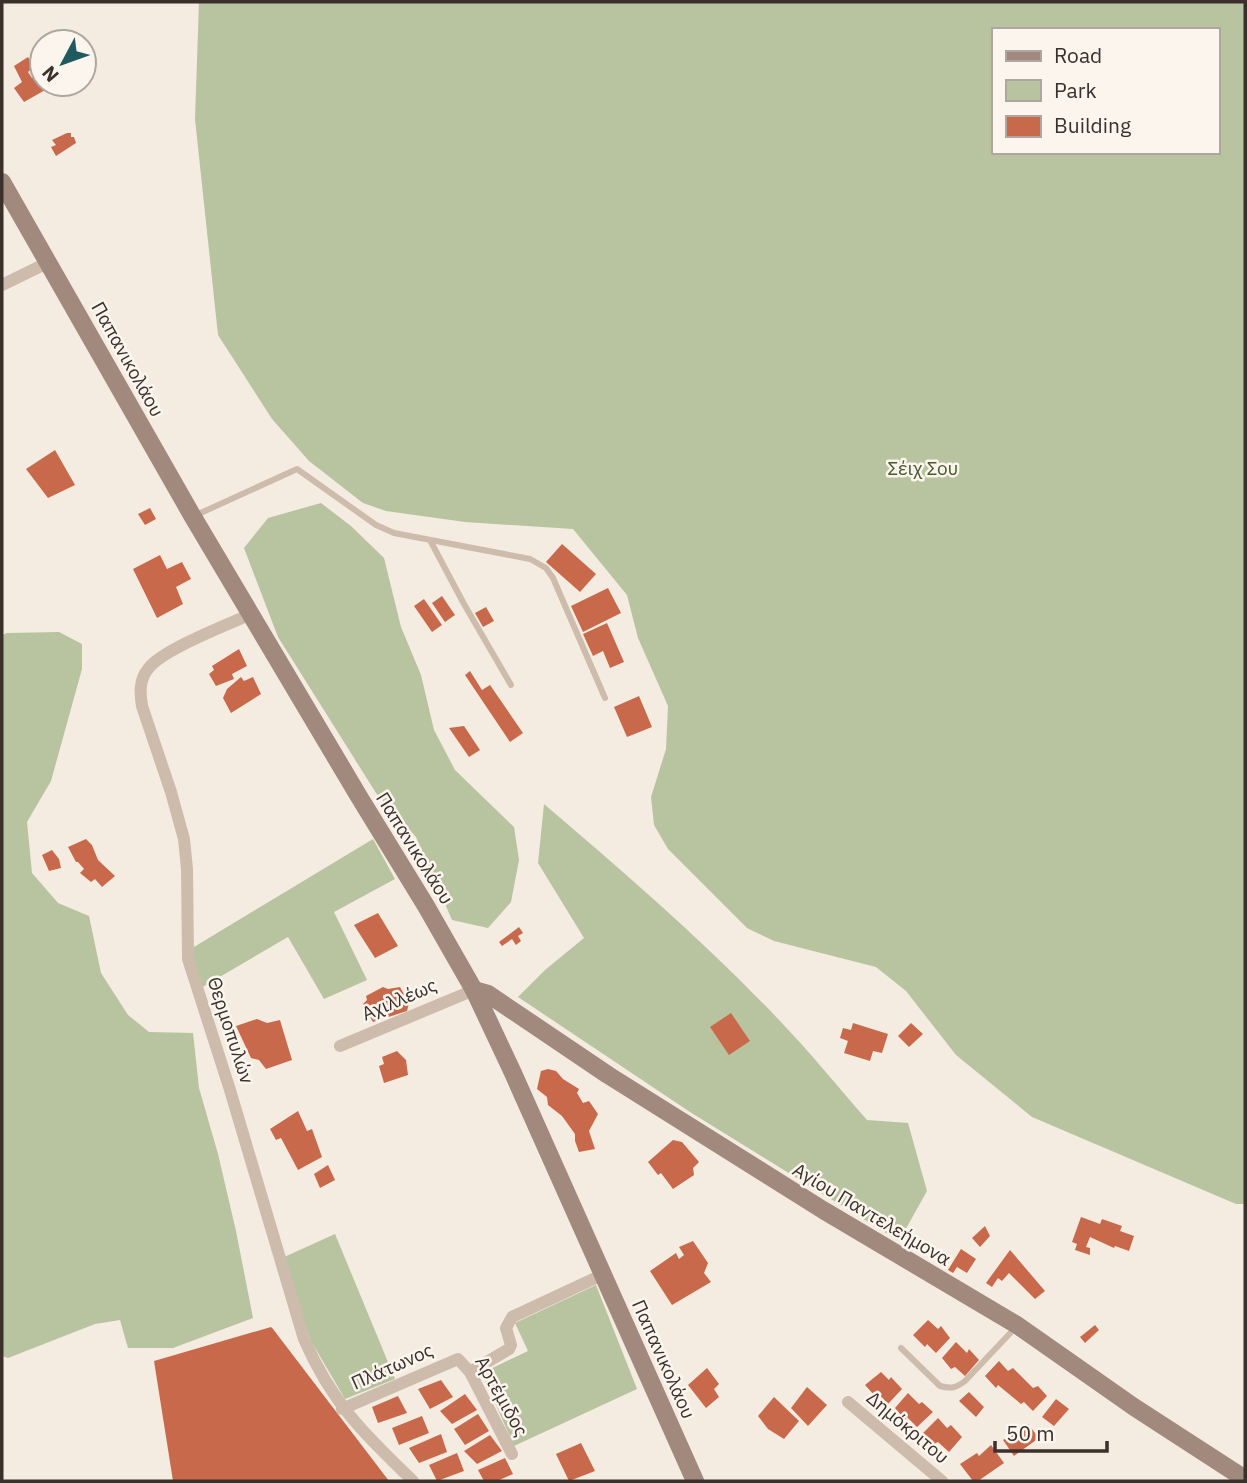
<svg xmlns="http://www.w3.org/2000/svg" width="1247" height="1483" font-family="'IBM Plex Sans',sans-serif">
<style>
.green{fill:#b8c4a0;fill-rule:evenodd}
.building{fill:#c8694b}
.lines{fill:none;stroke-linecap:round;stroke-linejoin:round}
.lane{stroke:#cdbbac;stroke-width:6}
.street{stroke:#cdbbac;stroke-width:12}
.secondary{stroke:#a18a7d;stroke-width:18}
.labels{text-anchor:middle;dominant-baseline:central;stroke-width:5;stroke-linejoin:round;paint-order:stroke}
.street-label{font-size:19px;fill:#3b302b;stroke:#fbf5ee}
.park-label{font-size:19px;fill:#4a5a2e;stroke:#fbf5ee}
</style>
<rect width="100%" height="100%" fill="#f4ebe1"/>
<g class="green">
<path d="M199,2H1245V1204H1236L1032,1117L956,1055L906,991L876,967L774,941L747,928L668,849L654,825L651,797L666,749L668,706L638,638L627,595L573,529L465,522L386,511L363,503L309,461L272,419L218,335L195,119ZM993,30H1217V152H993Z"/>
<polygon points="321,503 351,526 384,558 401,627 421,675 434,730 455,770 514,827 519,860 511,902 488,928 452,920 416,837 376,793 278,637 244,548 268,518"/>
<polygon points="59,632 82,644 82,669 51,781 27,822 32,873 58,903 89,916 101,973 128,1015 149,1032 193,1033 199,1088 218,1154 236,1231 253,1318 173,1348 128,1348 120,1320 95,1324 8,1358 2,1356 2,635 7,633"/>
<path d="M544,804C625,873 706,943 779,1020C810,1052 838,1087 867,1120L908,1123L927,1191L899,1241L690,1112L518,997L545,970L584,938L538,863Z"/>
<polygon points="373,839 395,879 334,912 367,980 324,999 288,937 199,989 189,950"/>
<polygon points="335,1234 395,1379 345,1399 311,1341 282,1258"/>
<polygon points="596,1285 637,1389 514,1446 482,1373 528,1351 515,1323"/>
</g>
<g class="building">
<polygon points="28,57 34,67 28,72 32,78 39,75 47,89 24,102 14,88 22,82 14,66"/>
<polygon points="67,133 71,133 71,137 74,137 76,143 56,156 51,147 56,145 52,140"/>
<polygon points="55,450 75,485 48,498 26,469"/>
<polygon points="150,508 156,519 145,525 138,514"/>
<polygon points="562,544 596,574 580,592 546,562"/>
<polygon points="160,555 167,569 182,562 191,579 176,587 183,604 157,618 133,569"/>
<polygon points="608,588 621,613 583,632 571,606"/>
<polygon points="442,596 455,615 445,622 432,603"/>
<polygon points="424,599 442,625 432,632 414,606"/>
<polygon points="486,607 494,621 483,627 475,613"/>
<polygon points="607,623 624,662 610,668 603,651 593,656 583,634"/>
<polygon points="239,649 247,666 232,674 234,679 216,686 209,674 214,670 212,666"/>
<polygon points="470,671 482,690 490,685 523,733 510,742 465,675"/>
<polygon points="241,677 244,681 253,677 261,694 231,713 223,698 227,689"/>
<polygon points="639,696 652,727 627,737 614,707"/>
<polygon points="464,726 480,750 469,757 449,728"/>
<polygon points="86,839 92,845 98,860 115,876 102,887 95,879 91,882 80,873 84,869 78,862 76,862 68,847"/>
<polygon points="52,850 59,859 61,868 49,871 42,855"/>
<polygon points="378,913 398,946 375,958 354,925"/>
<polygon points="519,927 523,933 518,936 521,941 516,945 512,939 502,946 499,942"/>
<polygon points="383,987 388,989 400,987 409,1003 407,1011 373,1022 363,1004 367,1000 366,996"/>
<polygon points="731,1013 750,1041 729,1055 710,1027"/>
<polygon points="257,1019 267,1023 280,1020 292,1060 266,1069 259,1060 251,1058 236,1026"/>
<polygon points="853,1023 888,1034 882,1053 873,1051 870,1061 844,1053 848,1041 840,1038 843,1028 851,1030"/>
<polygon points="911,1023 923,1034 909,1047 898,1036"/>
<polygon points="397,1051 406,1060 408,1075 384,1083 379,1066 384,1064 382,1057"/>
<polygon points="548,1069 556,1071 563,1079 579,1089 577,1093 583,1103 589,1101 598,1114 589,1131 595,1149 579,1152 575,1141 575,1134 562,1116 548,1105 547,1097 537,1089 541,1071"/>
<polygon points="298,1111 307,1131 312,1129 322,1157 298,1170 281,1138 276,1140 270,1129"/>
<polygon points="673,1140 682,1142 699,1162 693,1168 694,1175 673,1189 661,1173 658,1175 648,1162"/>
<polygon points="328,1165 335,1180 320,1188 314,1174"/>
<polygon points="1081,1217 1100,1224 1102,1219 1122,1226 1120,1231 1134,1236 1129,1251 1115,1246 1114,1248 1090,1237 1086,1247 1090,1248 1090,1255 1075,1250 1077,1244 1072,1242"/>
<polygon points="985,1226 990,1236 980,1247 972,1238"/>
<polygon points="693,1241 708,1263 704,1273 711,1282 672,1305 650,1271 676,1253 679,1259 684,1255 679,1247"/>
<polygon points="961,1249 976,1259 967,1273 957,1267 953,1273 948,1270"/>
<polygon points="1010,1250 1045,1291 1035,1299 1009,1273 1002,1281 998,1278 992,1287 986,1283"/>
<polygon points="928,1320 938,1329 941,1326 950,1338 936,1353 927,1344 925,1347 913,1335"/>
<polygon points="1095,1325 1099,1330 1085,1343 1080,1337"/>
<polygon points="271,1327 273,1329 389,1481 173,1481 154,1361"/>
<polygon points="956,1342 967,1353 969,1349 979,1360 965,1376 955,1367 951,1369 942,1358"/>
<polygon points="999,1361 1008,1371 1013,1368 1033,1388 1038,1386 1047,1396 1033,1411 1024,1402 1021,1404 998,1385 996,1388 985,1376"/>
<polygon points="707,1368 719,1384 714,1389 719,1397 706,1408 688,1385"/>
<polygon points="881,1372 889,1380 891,1377 902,1389 888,1404 878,1393 875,1396 865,1385"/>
<polygon points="441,1380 453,1397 430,1409 418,1389"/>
<polygon points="807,1387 827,1405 808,1426 791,1408"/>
<polygon points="969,1392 984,1407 976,1417 959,1401"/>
<polygon points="908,1393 919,1404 922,1402 933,1412 917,1427 907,1417 905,1420 895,1408"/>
<polygon points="465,1394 477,1410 452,1424 440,1411"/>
<polygon points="398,1396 407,1413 378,1423 372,1407"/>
<polygon points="774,1397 799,1421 784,1439 768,1429 758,1416"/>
<polygon points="1056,1399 1069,1409 1054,1426 1042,1417"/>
<polygon points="478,1414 489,1431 465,1445 454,1429"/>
<polygon points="422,1416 429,1433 399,1445 392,1428"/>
<polygon points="938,1418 947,1428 951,1425 962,1437 949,1452 938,1442 934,1444 923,1433"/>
<polygon points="1028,1424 1039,1438 1014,1456 1003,1440"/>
<polygon points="441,1434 447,1452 419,1463 409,1448"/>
<polygon points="490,1435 502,1451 477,1464 464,1451"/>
<polygon points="581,1443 595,1471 569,1481 556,1454"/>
<polygon points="991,1445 1004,1463 978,1481 973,1481 960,1464 977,1453 979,1456"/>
<polygon points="457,1453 464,1471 437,1481 429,1465"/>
<polygon points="505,1458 513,1474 497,1481 484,1481 478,1470"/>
</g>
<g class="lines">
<g class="lane">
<polyline points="194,516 297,469 376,525 394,533 530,559 546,568 553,578 605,698"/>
<polyline points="431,542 464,604 511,685"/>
<path d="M901,1348L940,1386C951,1389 956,1388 965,1381L1016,1327"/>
</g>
<g class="street">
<polyline points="2,285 49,262"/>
<path d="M251,614C227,625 161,650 148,669C139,680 140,693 142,706L171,792L184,839L187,869L188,959L230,1090L304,1339C332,1403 363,1433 413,1481"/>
<polyline points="340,1046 474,990"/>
<polyline points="470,1372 509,1349 511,1345 506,1328 512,1317 604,1274"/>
<polyline points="848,1402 942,1481"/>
<polyline points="342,1409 458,1359 470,1372 512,1454"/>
</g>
<g class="secondary">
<polyline points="2,182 193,517 358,795 426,906 474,990 513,1073 695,1481"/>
<polyline points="474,990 488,994 608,1075 823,1210 1017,1325 1134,1407 1245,1479"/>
</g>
</g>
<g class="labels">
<g class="street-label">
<text transform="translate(128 359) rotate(61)">Παπανικολάου</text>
<text transform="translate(415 848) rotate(58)">Παπανικολάου</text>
<text transform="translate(399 999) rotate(-23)">Αχιλλέως</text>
<text transform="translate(231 1030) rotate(72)">Θερμοπυλών</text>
<text transform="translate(872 1214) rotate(31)">Αγίου Παντελεήμονα</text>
<text transform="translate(664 1359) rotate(66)">Παπανικολάου</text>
<text transform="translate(392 1366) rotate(-24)">Πλάτωνος</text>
<text transform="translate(502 1396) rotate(61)">Αρτέμιδος</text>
<text transform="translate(908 1427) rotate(40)">Δημόκριτου</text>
</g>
<g class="park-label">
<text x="923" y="468">Σέιχ Σου</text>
</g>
</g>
<rect width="1247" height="1483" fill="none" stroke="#3b302b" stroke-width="7"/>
<rect x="992" y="28" width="228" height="126" fill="#fbf5ee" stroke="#aea6a0" stroke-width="2"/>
<rect x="1006" y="51" width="35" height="10" fill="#a18a7d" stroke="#aea6a0" stroke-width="2"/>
<text x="1054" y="63" font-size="21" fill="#3b302b">Road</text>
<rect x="1006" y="80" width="35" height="21" fill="#b8c4a0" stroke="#aea6a0" stroke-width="2"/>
<text x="1054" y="98" font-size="21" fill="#3b302b">Park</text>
<rect x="1006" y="116" width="35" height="21" fill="#c8694b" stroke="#aea6a0" stroke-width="2"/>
<text x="1054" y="133" font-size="21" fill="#3b302b">Building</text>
<g transform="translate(63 63) rotate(229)"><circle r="33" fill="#fbf5ee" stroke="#aea6a0" stroke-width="2"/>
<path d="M0-5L12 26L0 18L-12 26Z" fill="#1f5a5e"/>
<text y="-10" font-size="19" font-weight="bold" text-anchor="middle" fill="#3b302b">N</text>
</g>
<path d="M995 1441v10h112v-10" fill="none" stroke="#3b302b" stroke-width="3.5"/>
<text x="1006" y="1441" font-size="21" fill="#3b302b" stroke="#fbf5ee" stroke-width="5" paint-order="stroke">50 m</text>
</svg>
